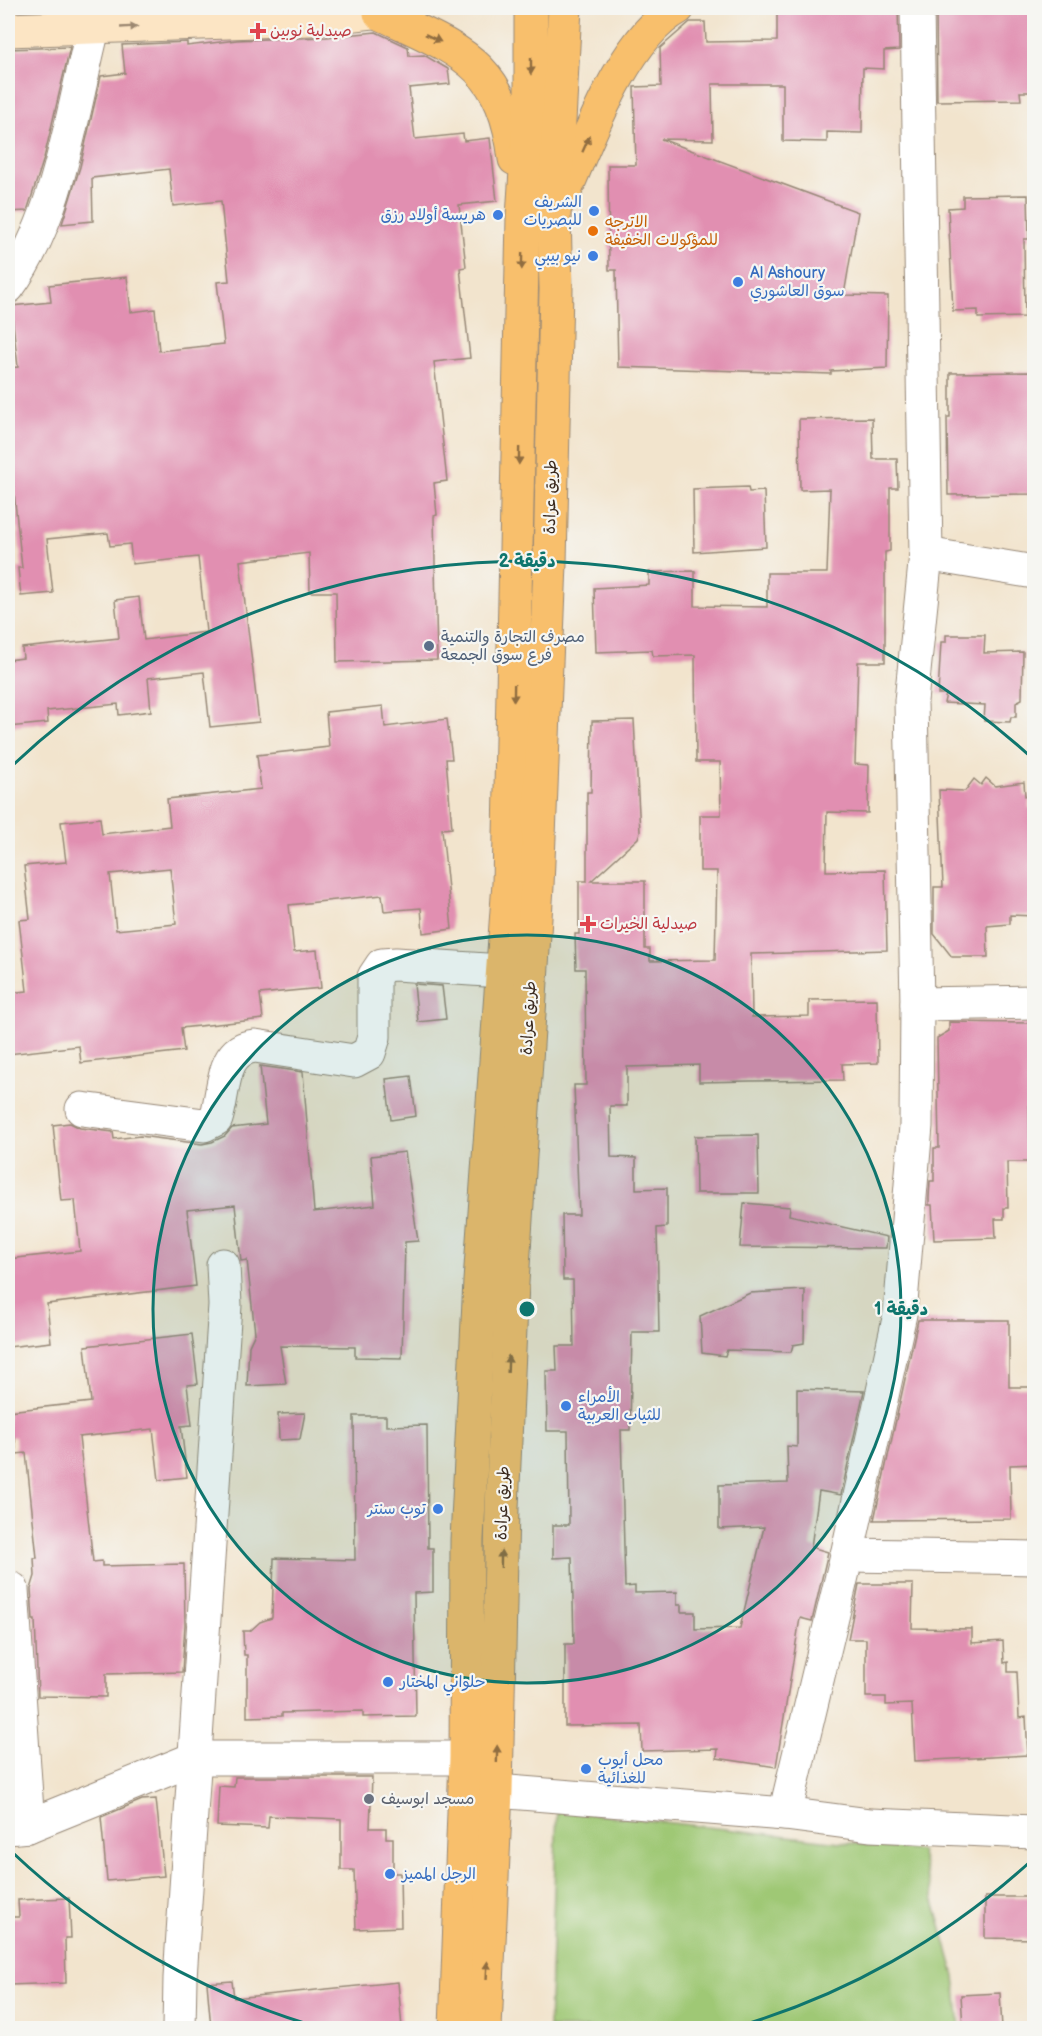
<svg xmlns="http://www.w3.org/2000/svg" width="1042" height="2036" font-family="'Balsamiq Sans','Playpen Sans Arabic',sans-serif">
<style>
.green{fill:#9fc874;stroke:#6d7949;stroke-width:1.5}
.building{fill:#e18fb1;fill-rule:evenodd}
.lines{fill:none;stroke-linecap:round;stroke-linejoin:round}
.street-casing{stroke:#968776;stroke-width:35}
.secondary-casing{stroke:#968776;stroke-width:35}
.primary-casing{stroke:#968776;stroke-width:35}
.street{stroke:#fff;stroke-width:33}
.secondary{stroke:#fce5c4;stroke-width:33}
.primary{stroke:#f8bf6c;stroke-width:33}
.oneway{fill:#9c8871}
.oneway2{fill:#906d41}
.ring{fill:none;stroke:#0f766e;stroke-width:3}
.health-dot{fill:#e0444e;stroke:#f6f6f2;stroke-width:2}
.shop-dot{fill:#3f7fe0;stroke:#f6f6f2;stroke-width:2}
.food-dot{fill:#e8710a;stroke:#f6f6f2;stroke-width:2}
.service-dot{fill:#5c6f8a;stroke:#f6f6f2;stroke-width:2}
.worship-dot{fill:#6b7280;stroke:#f6f6f2;stroke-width:2}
.labels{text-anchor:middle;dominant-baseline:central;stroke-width:4.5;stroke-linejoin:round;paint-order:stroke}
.health-label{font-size:16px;fill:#be3a42;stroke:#f6f6f2;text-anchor:start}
.shop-label{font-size:16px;fill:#366cbe;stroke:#f6f6f2;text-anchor:start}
.food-label{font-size:16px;fill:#c56008;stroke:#f6f6f2;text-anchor:start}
.street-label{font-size:16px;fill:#3b2a1e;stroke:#f6f6f2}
.service-label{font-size:16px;fill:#4e5e75;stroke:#f6f6f2;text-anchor:start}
.worship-label{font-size:16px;fill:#5b616d;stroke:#f6f6f2;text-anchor:start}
.centre{fill:#0f766e;stroke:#f6f6f2;stroke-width:3}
.ring-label{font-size:18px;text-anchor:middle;font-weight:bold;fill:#0f766e;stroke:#f6f6f2;stroke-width:4.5;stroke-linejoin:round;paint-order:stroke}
</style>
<rect width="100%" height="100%" fill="#f6f6f2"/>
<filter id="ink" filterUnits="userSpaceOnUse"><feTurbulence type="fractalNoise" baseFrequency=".0167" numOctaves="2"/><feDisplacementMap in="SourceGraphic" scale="12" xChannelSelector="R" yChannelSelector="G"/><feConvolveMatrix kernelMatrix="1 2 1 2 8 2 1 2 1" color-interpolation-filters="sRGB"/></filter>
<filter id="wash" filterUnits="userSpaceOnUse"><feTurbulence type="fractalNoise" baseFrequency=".008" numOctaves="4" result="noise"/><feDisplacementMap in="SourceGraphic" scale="24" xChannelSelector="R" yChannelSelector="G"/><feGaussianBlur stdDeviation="1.35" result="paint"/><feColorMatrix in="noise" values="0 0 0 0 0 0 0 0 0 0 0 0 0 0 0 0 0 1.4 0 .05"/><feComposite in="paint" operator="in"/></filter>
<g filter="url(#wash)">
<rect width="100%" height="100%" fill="#f2e4cd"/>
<polygon class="green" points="557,1810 920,1851 955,1976 960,2028 549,2028"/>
<g id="blocks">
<g class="building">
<polygon points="777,8 898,8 899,50 884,51 884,69 863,68 862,133 827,132 827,142 783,141 783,84 712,84 713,140 661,139 858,212 844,295 888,296 887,368 831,371 831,374 618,367 616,270 609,270 608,165 636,165 634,87 661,86 660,48 690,22 705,22 706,42 777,41"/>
<polygon points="936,8 1035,8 1035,92 1020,92 1021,100 937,101"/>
<polygon points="376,32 408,47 409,56 424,55 448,69 450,84 409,88 415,139 463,134 464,141 490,138 497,201 459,205 466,267 460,268 470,358 434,362 447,481 434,483 437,515 434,516 437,660 337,662 336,592 310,592 309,553 240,561 259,722 210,727 204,672 148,678 151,711 119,715 118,704 47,711 48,723 8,727 8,660 23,658 22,648 119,638 115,600 139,597 144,640 206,632 198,557 132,564 130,544 110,546 108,533 47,539 53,593 21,596 18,568 22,568 8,436 8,368 18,367 11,306 51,302 49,285 127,277 131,312 155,309 159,351 224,344 217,282 229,281 221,201 173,206 169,169 92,178 93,221 62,224 80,167 101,76 125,73 122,45 187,42 187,46 237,40 326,37"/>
<polygon points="70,47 44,158 27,211 8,212 8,49"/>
<polygon points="1028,195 1029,239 1024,239 1025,317 978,318 978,310 953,311 948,208 963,207 963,196"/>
<polygon points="1035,372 1035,494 948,495 947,417 950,417 950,373"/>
<polygon points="872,418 873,459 897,459 898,488 890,488 890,551 885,552 885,662 858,662 855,764 869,765 868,813 827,812 826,871 885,870 887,950 751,954 752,1017 809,1016 809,1000 877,999 878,1063 842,1064 843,1080 750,1081 699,1082 699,1065 627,1067 627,1106 610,1106 611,1157 636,1158 636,1189 667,1188 667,1227 657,1228 659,1332 632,1332 630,1430 621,1430 625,1587 635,1586 635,1593 677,1592 677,1605 681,1605 681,1612 695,1612 695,1629 740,1628 764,1527 719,1529 719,1485 788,1483 787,1446 797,1447 797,1389 864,1391 841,1495 819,1491 811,1547 828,1552 812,1621 800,1618 776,1767 717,1758 718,1749 642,1751 641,1725 565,1726 565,1644 574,1644 572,1557 553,1558 553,1525 569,1525 568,1431 547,1431 546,1371 557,1371 556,1346 574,1346 573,1280 563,1280 562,1215 579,1215 574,1085 586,1085 585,969 576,969 575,934 579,934 579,881 587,881 587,792 591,792 592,721 634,720 640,832 638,838 591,881 645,881 645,949 650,949 650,961 715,960 717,871 700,871 700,815 721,815 720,762 696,762 695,655 653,656 652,650 596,652 594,588 649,585 649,572 695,571 695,606 767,607 767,573 827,573 830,489 800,490 799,419"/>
<polygon points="748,487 749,492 764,491 766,547 694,552 693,489"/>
<polygon points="946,635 985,635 984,653 1023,652 1022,699 1016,702 1016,717 1011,717 1010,722 984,721 985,705 944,703 946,694 938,694 941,642 946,642"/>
<path d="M383,706L385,727L447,719L452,759H446L452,828L442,829L452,929L423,933L421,908L384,911L382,895L289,905L294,952L317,950L321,988L260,994L263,1019L181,1028L184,1051L81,1063L79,1046L8,1054V993L27,991L19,920L30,919L24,866L66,862L61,822L100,818L102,834L170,826L167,799L261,789L257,755L329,747L326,712ZM170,868L176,924L116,930L110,874Z"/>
<polygon points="986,778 995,786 1024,782 1025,796 1030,796 1029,808 1035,808 1035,916 1010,915 1010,924 987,926 988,957 952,957 934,934 934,887 943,887 939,790 965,791 974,779 981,785"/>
<polygon points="414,984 442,986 446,1019 418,1022"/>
<polygon points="949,1022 1035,1023 1035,1098 1029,1098 1030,1162 1007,1162 1008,1208 1004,1208 1004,1219 995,1219 996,1238 934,1240 932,1205 929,1205 929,1198 930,1181 934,1181 934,1148 939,1148 937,1038 949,1031"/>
<polygon points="260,1066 303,1072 314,1212 375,1205 371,1156 405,1152 418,1241 405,1242 402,1358 355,1357 355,1347 280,1346 286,1384 247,1386 249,1346 255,1333 247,1260 241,1261 235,1205 187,1210 196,1286 47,1304 51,1342 8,1347 8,1259 80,1251 75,1200 61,1201 53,1125 70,1123 80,1128 113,1132 114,1139 140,1136 202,1144 212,1142 225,1136 232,1128 266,1124"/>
<polygon points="411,1076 416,1116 391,1120 386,1079"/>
<polygon points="758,1135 759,1193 696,1193 695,1136"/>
<polygon points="744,1203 790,1207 789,1215 887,1237 886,1248 740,1247"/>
<polygon points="805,1290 804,1343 793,1345 791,1352 727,1350 725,1356 702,1353 700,1316 750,1293"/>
<polygon points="918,1320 1009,1320 1009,1387 1035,1387 1035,1464 1010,1465 1011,1519 874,1520"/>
<polygon points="192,1334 198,1384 187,1385 192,1425 181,1426 187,1477 159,1480 153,1429 79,1437 93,1562 102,1561 102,1566 184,1564 185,1624 182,1672 106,1674 106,1697 38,1696 35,1620 33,1620 31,1589 35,1576 34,1558 37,1558 26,1453 16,1454 15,1437 8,1437 8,1411 91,1402 85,1346"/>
<polygon points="305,1413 300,1439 279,1440 278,1414"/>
<polygon points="354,1416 386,1416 386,1426 427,1425 428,1548 433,1548 433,1592 414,1593 416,1716 363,1717 363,1711 282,1713 282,1716 247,1717 247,1655 244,1655 243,1631 250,1631 260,1622 272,1618 274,1558 355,1560"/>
<polygon points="859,1584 913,1584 912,1628 972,1629 972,1643 1003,1641 1004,1663 1008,1662 1008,1672 1017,1672 1019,1718 1026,1717 1028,1755 915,1761 912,1704 886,1705 886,1697 866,1697 866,1639 848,1639"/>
<polygon points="235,1777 372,1777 370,1828 386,1828 386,1838 393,1838 393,1873 400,1873 401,1927 356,1929 354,1870 341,1870 341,1819 269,1816 268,1828 217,1826 219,1786 234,1787"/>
<polygon points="156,1799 164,1876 107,1881 101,1817 142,1800"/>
<polygon points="985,1897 1035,1897 1035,1939 985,1938"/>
<polygon points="69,1898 71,1938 65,1938 66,1983 8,1985 8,1917 19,1917 18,1900"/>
<polygon points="232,1981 234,1998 398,1982 402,2028 211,2028 207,1983"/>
<polygon points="1000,1993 1002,2028 963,2028 961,1995"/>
</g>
</g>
</g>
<g filter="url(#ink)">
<use href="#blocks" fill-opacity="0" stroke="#968776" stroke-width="1.5"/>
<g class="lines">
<defs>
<g id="street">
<path d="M8,287C59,218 72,111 93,29"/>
<polyline points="926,554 1034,572"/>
<polyline points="917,1004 1034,1002"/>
<path d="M82,1109L204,1125L216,1119C225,1091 220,1049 255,1046L354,1061L369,1053L374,1037V977L382,965L396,964L501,971"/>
<polyline points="847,1555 1034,1558"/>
<polyline points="12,1589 28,1826"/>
<polyline points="496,1791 785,1814 870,1825 1034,1832"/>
<polyline points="785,1814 847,1555 900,1314 916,1126 917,1004 911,701 926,554 917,8"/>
<polyline points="8,1828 28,1826 196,1758 466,1758"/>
<polyline points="179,2028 180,1978 225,1305 223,1265"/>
</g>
<polyline id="secondary" points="8,30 311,19 408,8"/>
<g id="primary">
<path d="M380,13C460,51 503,62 515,159"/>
<path d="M562,198C587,142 623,38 678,8"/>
<polyline points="456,2028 466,1758 467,1540 480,1281 509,883 523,217 531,93 531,8"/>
<polyline points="485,2028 496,1791 502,1508 512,1283 537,886 550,564 556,289 554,216 565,8"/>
</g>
</defs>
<use href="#street" class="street-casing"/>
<use href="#secondary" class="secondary-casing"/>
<use href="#primary" class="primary-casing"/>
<use href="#street" class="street"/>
<use href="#secondary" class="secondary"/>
<use href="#primary" class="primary"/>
</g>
<defs><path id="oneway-solid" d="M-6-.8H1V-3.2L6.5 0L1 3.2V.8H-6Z" transform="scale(1.5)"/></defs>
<use class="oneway" href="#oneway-solid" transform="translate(129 27) rotate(-3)"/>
<g class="oneway2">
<use href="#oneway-solid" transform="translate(433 38) rotate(26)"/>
<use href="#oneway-solid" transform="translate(531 66) rotate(90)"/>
<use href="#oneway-solid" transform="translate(586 144) rotate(-66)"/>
<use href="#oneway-solid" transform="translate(522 261) rotate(91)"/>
<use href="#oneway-solid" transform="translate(519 456) rotate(91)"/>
<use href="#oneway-solid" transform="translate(514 693) rotate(91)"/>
<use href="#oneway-solid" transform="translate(508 1364) rotate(-88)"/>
<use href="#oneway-solid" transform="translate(501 1559) rotate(-89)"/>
<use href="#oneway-solid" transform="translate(497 1754) rotate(-89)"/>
<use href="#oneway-solid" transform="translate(487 1970) rotate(-87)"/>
</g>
</g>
<circle cx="527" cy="1309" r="374" fill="#0f766e" fill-opacity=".12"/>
<g class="ring">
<circle cx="527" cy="1309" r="374"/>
<path d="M1032 1860A748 748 0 0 1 733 2028M321 2028A748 748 0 0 1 12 1852M12 766A748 748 0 0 1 1032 758"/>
</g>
<g class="health-dot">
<path d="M255 22h6v6h6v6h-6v6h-6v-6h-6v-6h6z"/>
<path d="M585 915h6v6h6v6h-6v6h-6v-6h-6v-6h6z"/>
</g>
<g class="shop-dot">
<circle cx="594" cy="211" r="6"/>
<circle cx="498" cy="215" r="6"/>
<circle cx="593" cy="256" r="6"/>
<circle cx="738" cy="282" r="6"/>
<circle cx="566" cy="1406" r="6"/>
<circle cx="438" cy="1509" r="6"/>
<circle cx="388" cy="1682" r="6"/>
<circle cx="586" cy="1769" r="6"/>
<circle cx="390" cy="1874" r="6"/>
</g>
<circle class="food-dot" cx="593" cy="231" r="6"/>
<circle class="service-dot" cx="429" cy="646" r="6"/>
<circle class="worship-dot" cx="369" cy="1799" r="6"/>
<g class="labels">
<g class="health-label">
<text x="270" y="31">صيدلية نوبين</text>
<text x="600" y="924">صيدلية الخيرات</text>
</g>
<g class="shop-label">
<text x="582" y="202" text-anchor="end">الشريف<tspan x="582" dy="18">للبصريات</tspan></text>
<text x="486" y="215" text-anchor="end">هريسة أولاد رزق</text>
<text x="581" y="256" text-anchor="end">نيو بيبي</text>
<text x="750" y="273">Al Ashoury<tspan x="750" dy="18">سوق العاشوري</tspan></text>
<text x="578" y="1397">الأمراء<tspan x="578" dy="18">للثياب العربية</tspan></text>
<text x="426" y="1509" text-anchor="end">توب سنتر</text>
<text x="400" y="1682">حلواني المختار</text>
<text x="598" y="1760">محل أيوب<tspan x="598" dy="18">للغذائية</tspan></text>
<text x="402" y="1874">الرجل المميز</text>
</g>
<g class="food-label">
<text x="605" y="222">الاترجه<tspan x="605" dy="18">للمؤكولات الخفيفة</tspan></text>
</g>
<g class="street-label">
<text transform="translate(551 497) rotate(-89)">طريق عرادة</text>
<text transform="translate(529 1018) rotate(-87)">طريق عرادة</text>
<text transform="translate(503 1503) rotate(-88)">طريق عرادة</text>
</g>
<g class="service-label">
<text x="441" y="637">مصرف التجارة والتنمية<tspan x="441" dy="18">فرع سوق الجمعة</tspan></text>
</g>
<g class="worship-label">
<text x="381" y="1799">مسجد ابوسيف</text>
</g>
</g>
<circle cx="527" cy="1309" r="9" class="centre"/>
<g class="ring-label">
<text x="527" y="567">2 دقيقة</text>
<text x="901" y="1315">1 دقيقة</text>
</g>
<rect width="1042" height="2036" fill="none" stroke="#f6f6f2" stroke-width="30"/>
</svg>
